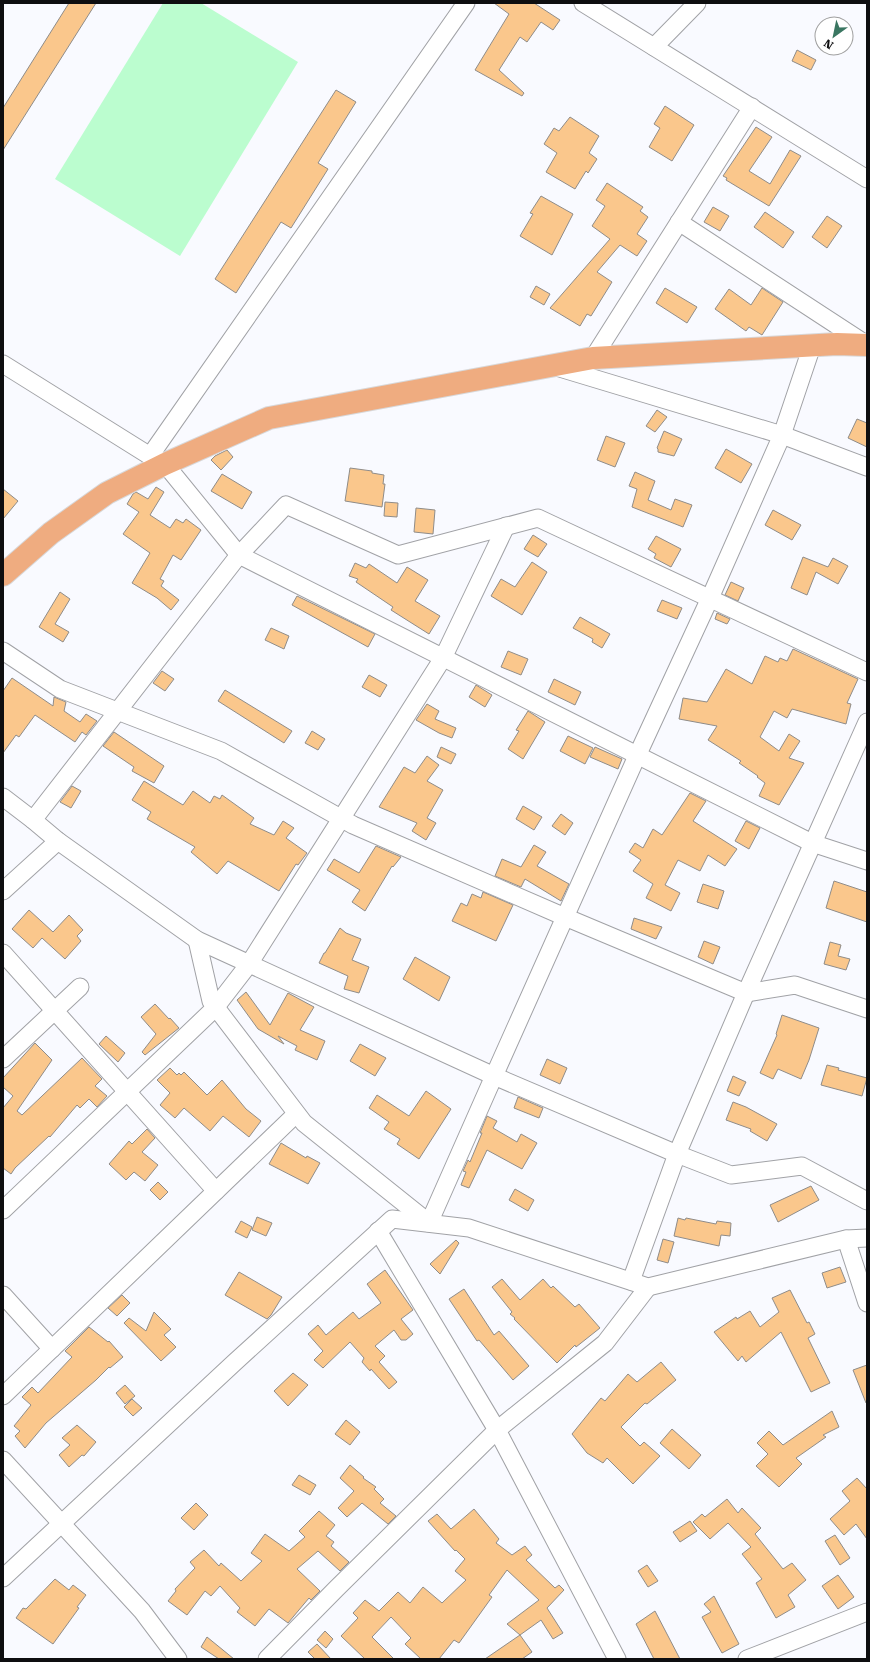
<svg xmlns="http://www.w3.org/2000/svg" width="870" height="1662" font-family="'Roboto Serif',serif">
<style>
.green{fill:#bbfdcf}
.building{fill:#fac78c;stroke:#8f8c89}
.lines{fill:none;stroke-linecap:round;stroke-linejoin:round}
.minor-casing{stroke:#a1a2a6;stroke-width:19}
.trunk-casing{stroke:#d8d8d9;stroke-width:24}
.minor{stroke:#fff;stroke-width:17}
.trunk{stroke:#efac80;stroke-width:22}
</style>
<rect width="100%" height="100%" fill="#f9faff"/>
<polygon class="green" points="163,3 201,3 298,62 180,256 55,179"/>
<g class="building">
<polygon points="69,3 96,3 3,150 3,108"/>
<polygon points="494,3 534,3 560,20 553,30 541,22 527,42 520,37 499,70 524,93 522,96 475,70 509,14"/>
<polygon points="797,50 816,60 811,70 792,61"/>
<polygon points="336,90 356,102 318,163 328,169 291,228 281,222 236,293 215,279"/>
<polygon points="665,106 694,125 672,161 649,147 660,128 654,124"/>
<polygon points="570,117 599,136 589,153 597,159 588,173 586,171 575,189 546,172 557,153 544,144 554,128 559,131"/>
<polygon points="756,127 772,137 749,171 770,184 790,150 801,156 769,206 726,180 727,178 723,176"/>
<polygon points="607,183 643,207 640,211 648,217 637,234 647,241 637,256 620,245 597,272 612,282 591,316 587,314 580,326 550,308 610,239 592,226 605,206 596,200"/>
<polygon points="541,196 573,214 552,255 520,236 533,214 530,213"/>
<polygon points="713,207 729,216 720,231 704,222"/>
<polygon points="765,212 794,232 783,248 754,227"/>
<polygon points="827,216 842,226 827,248 812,237"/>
<polygon points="536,286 550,294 544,305 530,297"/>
<polygon points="665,288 697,307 687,323 656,303"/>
<polygon points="762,288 783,302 762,335 749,327 746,331 715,309 729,289 751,305"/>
<polygon points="657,410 667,417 655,432 646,426"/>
<polygon points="857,419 867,423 867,447 848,438"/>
<polygon points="664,431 682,439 674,456 658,452 658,449 657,448"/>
<polygon points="606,436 625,443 615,467 597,460"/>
<polygon points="726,449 752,464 741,483 715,468"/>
<polygon points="227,450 233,457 221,470 211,460 215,456"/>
<polygon points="350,468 372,471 372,473 384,475 383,484 385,484 382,507 345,501"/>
<polygon points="635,472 655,481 648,500 671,510 675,499 692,505 683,527 632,507 637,489 629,486"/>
<polygon points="222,474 252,492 242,509 211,491"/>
<polygon points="156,487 164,492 150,515 170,528 176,519 183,523 186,519 201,530 181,560 173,555 160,579 164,581 161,586 179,600 171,610 157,598 132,583 150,553 123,534 139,512 127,504 133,494 136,492 148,499"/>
<polygon points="3,489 18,501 3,519"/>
<polygon points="385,502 398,503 397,517 384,516"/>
<polygon points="416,508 435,510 433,534 414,532"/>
<polygon points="773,510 801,525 792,540 765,525"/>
<polygon points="533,535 547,544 538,557 524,549"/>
<polygon points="656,536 681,549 671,567 654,558 656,554 648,549"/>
<polygon points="803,557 828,567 833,558 848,566 838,584 816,572 807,595 791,588"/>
<polygon points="532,562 547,572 522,615 491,596 501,579 515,587"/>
<polygon points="355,563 366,568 369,564 397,583 407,567 428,580 415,601 440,616 429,634 391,610 393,607 356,582 358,579 349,576"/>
<polygon points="731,582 744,588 738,601 725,595"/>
<polygon points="60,592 70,599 55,624 69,632 63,642 39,627"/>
<polygon points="297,596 375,634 368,647 292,605"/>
<polygon points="662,600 682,608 677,619 657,611"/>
<polygon points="717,613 730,619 727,624 715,619"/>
<polygon points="580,617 610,634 602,648 592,642 593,639 573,628"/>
<polygon points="271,628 289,636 284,649 265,640"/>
<polygon points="793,649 858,679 847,703 851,704 846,724 792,709 787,718 774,711 760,737 779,751 789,734 800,741 789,758 804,763 779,805 759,796 765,783 757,777 758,776 739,763 741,761 708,740 717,726 679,719 683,698 707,702 726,669 752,684 765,656 778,662 780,658 787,661"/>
<polygon points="508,651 528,659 521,675 501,667"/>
<polygon points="162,671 174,679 165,691 153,683"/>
<polygon points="369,675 387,685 380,697 362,687"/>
<polygon points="12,678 53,706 54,697 66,702 64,711 80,722 86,714 97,721 86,735 82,732 75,742 35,715 19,737 16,735 3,753 3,691"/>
<polygon points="554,679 581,692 575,705 548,692"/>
<polygon points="476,685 492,695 485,707 469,697"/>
<polygon points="225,690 292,731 284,743 218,701"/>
<polygon points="427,704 439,711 435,719 456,728 452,738 439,733 416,720"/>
<polygon points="528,711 545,722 523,759 508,749 519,731 516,730"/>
<polygon points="312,731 325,739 318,750 305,743"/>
<polygon points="114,732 164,766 154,783 132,771 134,767 103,746"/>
<polygon points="568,736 593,748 585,764 560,751"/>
<polygon points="441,747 456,754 451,764 437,757"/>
<polygon points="595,747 622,759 618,769 590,757"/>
<polygon points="427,756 439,765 427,781 443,790 427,818 436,823 426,840 412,831 417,823 379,807 404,767 415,773"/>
<polygon points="144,781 183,805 193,791 210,803 214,796 220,799 222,795 254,818 250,824 274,835 283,821 294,828 286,838 307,853 298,865 296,864 279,891 228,861 217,874 191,852 195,847 147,819 151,812 132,800"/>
<polygon points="72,786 81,791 71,808 60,802"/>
<polygon points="690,793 706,801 693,821 737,849 725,866 708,855 700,871 678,860 665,885 680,893 671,911 646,898 653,884 633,871 641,860 629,852 635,843 643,848 653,829 662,835"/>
<polygon points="523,806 542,817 534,830 516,819"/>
<polygon points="561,814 573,823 565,835 552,826"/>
<polygon points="746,821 760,828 749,849 735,841"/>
<polygon points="534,845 546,852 537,866 569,884 561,901 525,879 521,887 495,876 502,859 521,867"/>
<polygon points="376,846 401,857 393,867 392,866 365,911 352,902 360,890 327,870 334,859 359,873"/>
<polygon points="834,881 867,892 867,922 826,908"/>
<polygon points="703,884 724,891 718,909 697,902"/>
<polygon points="483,892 513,905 496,941 452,921 461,903 467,906 472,894 481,898"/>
<polygon points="29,910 53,932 69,915 83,930 77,936 81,941 65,959 42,938 33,948 12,929"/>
<polygon points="634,918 662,927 656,939 631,929"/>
<polygon points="340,928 346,933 361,939 352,960 369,967 359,993 344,989 348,976 319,963 324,953 325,953"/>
<polygon points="704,941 720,947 713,964 698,957"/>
<polygon points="830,942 841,945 838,956 850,959 846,970 824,964"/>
<polygon points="415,957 450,977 439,1001 403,979"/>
<polygon points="246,992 270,1025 288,993 314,1007 300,1030 325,1041 317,1060 295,1050 297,1046 278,1036 284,1044 258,1029 237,1000"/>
<polygon points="155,1004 169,1019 170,1018 179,1028 145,1055 142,1052 156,1034 141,1017"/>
<polygon points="782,1015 819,1028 809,1060 801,1079 778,1069 773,1079 760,1073 777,1035 776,1034"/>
<polygon points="106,1036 125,1053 118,1062 99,1044"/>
<polygon points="35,1043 52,1060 17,1111 22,1115 82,1058 102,1079 95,1086 107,1096 97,1107 89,1099 80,1108 77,1105 50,1137 49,1136 15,1168 11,1174 3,1168 3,1108 13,1096 3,1087 3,1078"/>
<polygon points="360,1044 386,1058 375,1076 350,1061"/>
<polygon points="547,1059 567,1068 560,1084 540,1075"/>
<polygon points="827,1065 839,1068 838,1070 867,1078 862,1096 821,1085"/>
<polygon points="170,1068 177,1075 179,1073 181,1075 184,1072 207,1095 222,1080 246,1109 261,1121 249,1137 223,1116 210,1131 184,1108 175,1118 160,1105 170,1093 157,1080"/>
<polygon points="733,1076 746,1082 739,1096 727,1091"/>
<polygon points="426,1091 451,1109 419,1159 397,1144 400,1139 384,1129 389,1122 369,1108 377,1095 409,1116"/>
<polygon points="518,1097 543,1108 539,1118 514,1108"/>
<polygon points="733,1102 746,1107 777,1124 767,1141 750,1131 751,1129 726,1120"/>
<polygon points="487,1116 497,1121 493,1128 517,1142 521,1134 537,1143 522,1169 487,1150 469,1188 461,1185 466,1172 463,1171 468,1160 470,1162 482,1133 480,1133"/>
<polygon points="147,1129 155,1138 142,1152 158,1165 145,1181 134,1172 126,1180 109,1164 129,1141 132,1144"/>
<polygon points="281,1143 306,1158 307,1156 320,1163 308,1184 269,1164"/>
<polygon points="158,1182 168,1192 160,1200 150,1190"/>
<polygon points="811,1186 819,1200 778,1222 770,1205"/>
<polygon points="515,1189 534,1200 528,1211 509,1200"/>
<polygon points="257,1217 272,1223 266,1236 252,1230"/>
<polygon points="678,1218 685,1220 686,1218 716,1224 717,1221 731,1223 730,1236 721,1235 719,1246 674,1236"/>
<polygon points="241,1221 252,1227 247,1238 235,1232"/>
<polygon points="663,1239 674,1242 668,1263 657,1260"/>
<polygon points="456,1240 459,1243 440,1274 430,1264"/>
<polygon points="840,1267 846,1282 827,1288 822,1273"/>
<polygon points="385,1270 413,1310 401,1319 413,1334 406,1340 401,1340 394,1330 375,1346 385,1356 379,1362 397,1382 389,1389 371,1369 370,1371 362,1362 364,1358 350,1342 323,1368 314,1360 323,1351 308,1334 318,1325 326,1335 353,1312 359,1319 381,1303 367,1284"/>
<polygon points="239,1272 282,1297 271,1315 267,1319 225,1295"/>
<polygon points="502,1279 520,1300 543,1279 551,1288 553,1286 575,1307 579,1304 600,1328 576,1347 575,1345 557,1363 514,1319 515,1318 510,1314 512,1312 492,1287"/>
<polygon points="464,1289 494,1335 499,1331 529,1366 513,1380 479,1340 477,1341 449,1299"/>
<polygon points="790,1290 807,1323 809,1322 815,1334 808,1338 830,1383 811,1392 781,1332 746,1362 742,1356 738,1361 714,1332 736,1317 737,1319 750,1311 760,1327 779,1312 772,1298"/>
<polygon points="122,1295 130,1303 117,1316 108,1308"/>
<polygon points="154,1312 171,1329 164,1335 176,1347 161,1361 124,1323 129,1318 146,1331"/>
<polygon points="89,1327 108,1342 109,1341 123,1357 110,1368 109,1367 96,1380 46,1423 25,1448 15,1436 20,1431 14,1426 31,1405 22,1397 32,1387 38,1393 72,1357 65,1351"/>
<polygon points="661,1362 676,1380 647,1404 645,1403 621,1427 640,1446 644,1442 660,1456 633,1484 607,1458 603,1463 587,1453 572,1434 601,1398 605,1401 628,1374 637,1382"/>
<polygon points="867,1365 867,1403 866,1403 853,1370"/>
<polygon points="293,1373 308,1385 288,1406 274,1391"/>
<polygon points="125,1385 135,1396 125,1404 116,1393"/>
<polygon points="132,1399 142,1408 133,1416 124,1407"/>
<polygon points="832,1411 839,1427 823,1435 826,1437 796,1458 802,1464 779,1487 756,1466 768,1454 757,1443 769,1431 783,1445"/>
<polygon points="346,1420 360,1432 350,1445 335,1434"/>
<polygon points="77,1425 96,1442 84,1456 82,1455 69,1467 59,1455 70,1445 62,1438"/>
<polygon points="672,1429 701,1455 689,1469 660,1443"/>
<polygon points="350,1465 364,1477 363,1478 376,1487 374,1489 384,1499 380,1503 396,1516 388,1524 362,1503 347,1517 338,1508 354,1491 340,1478"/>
<polygon points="299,1475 316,1485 310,1495 292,1485"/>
<polygon points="857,1478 867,1489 867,1539 856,1524 844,1535 830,1519 850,1501 842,1491"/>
<polygon points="727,1499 738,1513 742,1508 761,1528 755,1534 783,1569 792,1563 806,1580 788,1595 795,1607 776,1618 756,1583 762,1579 742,1554 751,1547 728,1523 710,1539 693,1522 702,1514 705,1517"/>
<polygon points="196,1503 208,1515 194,1530 181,1518"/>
<polygon points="474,1509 499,1539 496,1543 512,1555 525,1546 532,1555 526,1560 555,1588 559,1585 564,1590 547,1608 563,1633 553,1639 541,1620 520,1635 507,1624 539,1600 507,1570 489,1595 492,1597 459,1643 454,1640 439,1659 421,1659 405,1644 411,1638 391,1617 372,1637 394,1659 365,1659 341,1636 358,1618 353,1613 365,1600 379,1611 398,1592 410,1603 423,1587 442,1603 466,1580 455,1571 465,1559 456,1550 455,1551 428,1521 437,1514 451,1529"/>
<polygon points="319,1511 335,1525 326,1536 334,1542 331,1546 349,1562 340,1571 318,1551 297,1569 320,1591 311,1600 309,1598 288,1623 269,1609 255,1626 237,1612 240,1608 220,1586 211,1596 205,1591 187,1615 168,1601 176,1591 175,1589 195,1568 190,1562 204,1550 219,1566 221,1563 241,1581 262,1561 251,1553 265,1534 289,1551 305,1537 299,1531"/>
<polygon points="690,1521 697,1531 680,1542 673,1532"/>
<polygon points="835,1535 850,1558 840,1565 825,1541"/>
<polygon points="647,1565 658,1581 648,1587 638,1571"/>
<polygon points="838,1575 854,1597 838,1609 822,1586"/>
<polygon points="55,1579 69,1590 73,1585 86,1595 77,1607 79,1608 53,1644 16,1618 23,1608 26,1609"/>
<polygon points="714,1596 739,1644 722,1653 702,1617 711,1612 704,1604"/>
<polygon points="655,1611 680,1659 654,1659 636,1624"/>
<polygon points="325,1631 333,1639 326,1648 317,1640"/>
<polygon points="520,1635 532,1652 522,1659 485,1659"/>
<polygon points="207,1637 234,1659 219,1659 201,1647"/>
<polygon points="317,1644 331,1659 315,1659 308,1652"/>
</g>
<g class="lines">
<defs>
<g id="minor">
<polyline points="466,3 150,456 165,464 239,555 812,843 867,861"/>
<polyline points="583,3 867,179"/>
<polyline points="654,47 697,3"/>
<polyline points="679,222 867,345"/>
<polyline points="593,358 752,107"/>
<polyline points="3,364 150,456"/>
<polyline points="553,366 782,435 867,467"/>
<polyline points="3,651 60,689 221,751 353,825 565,917 746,993 795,985 867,1009"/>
<polyline points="3,797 33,820 58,841 197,940 494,1076 677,1154 731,1175 802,1166 867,1201"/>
<polyline points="33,820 239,555 286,505 398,555 538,518 867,672"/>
<polyline points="3,891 58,841"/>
<polyline points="197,940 211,1001 304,1123 429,1223 494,1076 637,756 710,598 782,435 812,346"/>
<polyline points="3,953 216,1191"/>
<polyline points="3,1059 80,987"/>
<polyline points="3,1210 215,1008 249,964 443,658 506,526"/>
<polyline points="378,1231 497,1430 617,1659"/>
<polyline points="846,1239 867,1303"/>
<polyline points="631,1281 677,1154 746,993 867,722"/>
<polyline points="3,1295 52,1349"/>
<polyline points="3,1396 296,1114"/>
<polyline points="3,1460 142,1611 178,1659"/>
<polyline points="3,1578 235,1362 392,1219 469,1228 648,1287 846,1239 867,1238"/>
<polyline points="267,1659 336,1589 497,1430 605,1343 648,1287"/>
<polyline points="747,1659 867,1612"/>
</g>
<polyline id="trunk" points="3,575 51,533 107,493 165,464 269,418 593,358 837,344 867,345"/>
</defs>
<use href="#minor" class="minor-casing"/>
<use href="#trunk" class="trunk-casing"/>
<use href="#minor" class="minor"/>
<use href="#trunk" class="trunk"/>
</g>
<rect width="870" height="1662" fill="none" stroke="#0e0e10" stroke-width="8"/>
<g transform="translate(834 36) rotate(213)"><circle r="19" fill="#ffffff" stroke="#9f9f9f"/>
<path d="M0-3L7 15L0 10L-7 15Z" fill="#3a7661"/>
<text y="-6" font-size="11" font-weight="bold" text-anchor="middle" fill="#0e0e10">N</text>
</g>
</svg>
